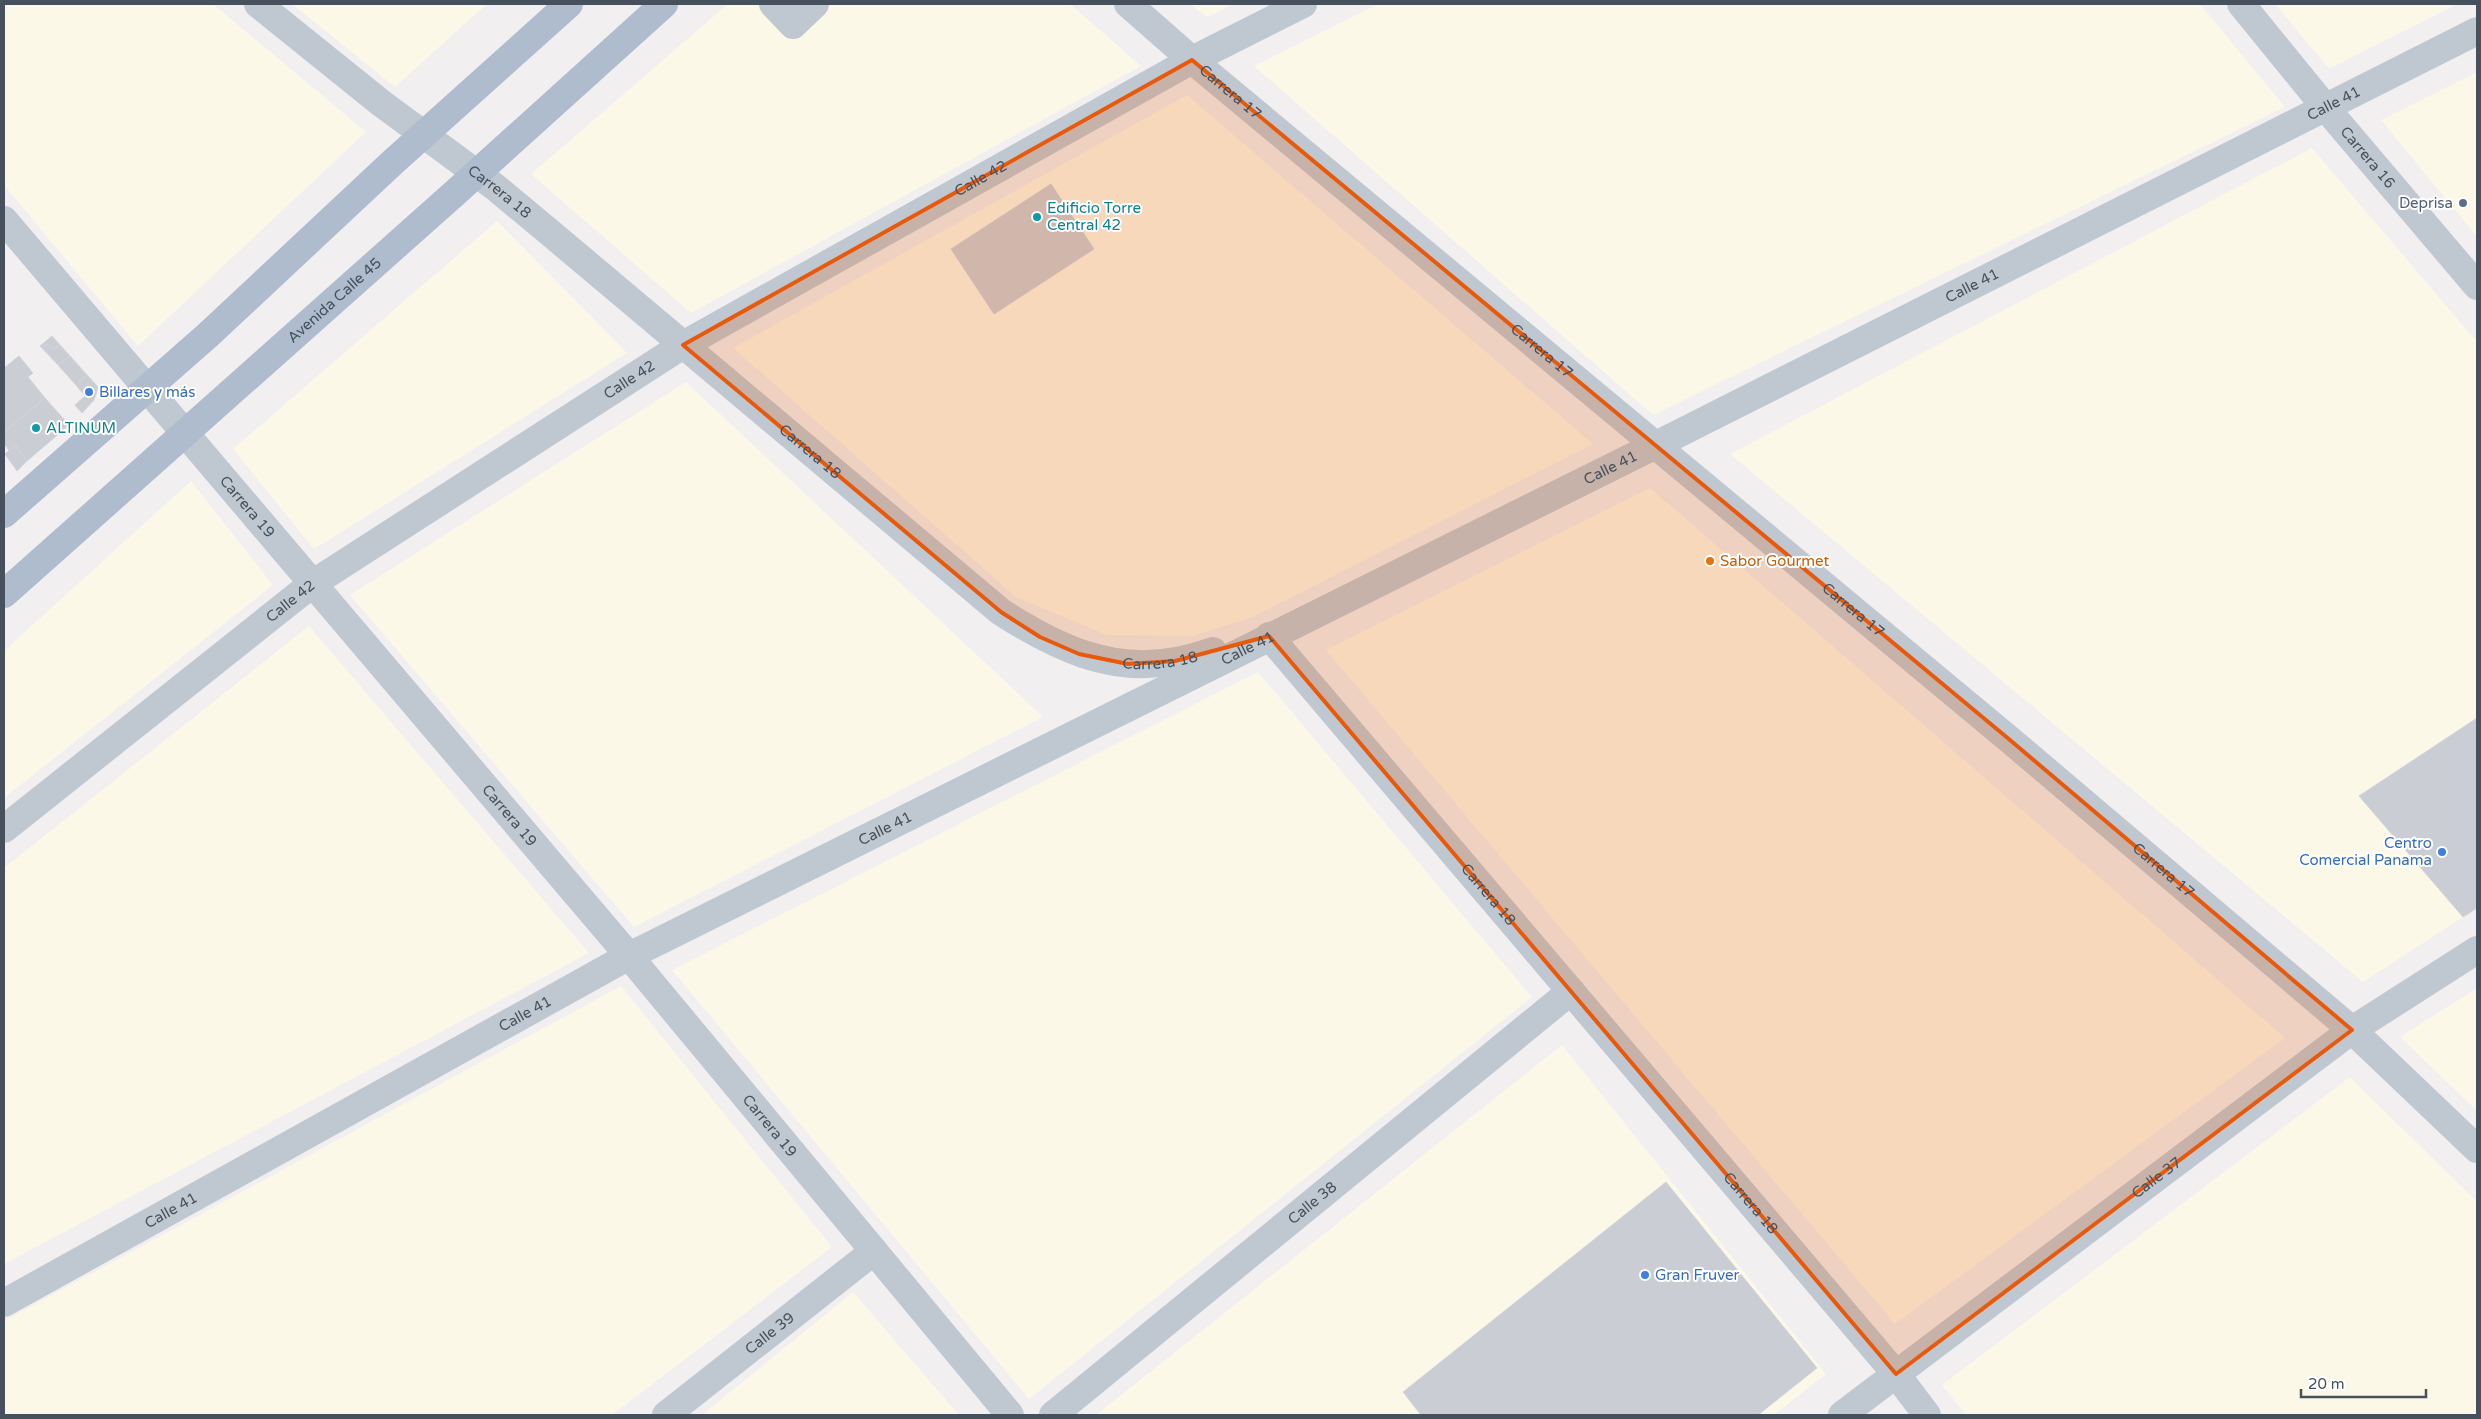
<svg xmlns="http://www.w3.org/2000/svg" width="2481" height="1419" font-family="'Varela Round',sans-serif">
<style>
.commercial{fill:#fcf8e8}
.building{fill:#cbcdd4;stroke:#d3d4db}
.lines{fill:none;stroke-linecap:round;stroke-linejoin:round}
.minor{stroke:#bfc8d1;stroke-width:28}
.major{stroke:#aebcce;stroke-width:28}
.marked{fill:#e8590c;fill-opacity:0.2;stroke:#e8590c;stroke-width:4;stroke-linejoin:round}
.service-dot{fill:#5c6f8a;stroke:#fff;stroke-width:2}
.culture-dot{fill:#0f9aa8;stroke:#fff;stroke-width:2}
.shop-dot{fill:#3f7fe0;stroke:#fff;stroke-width:2}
.food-dot{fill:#e8710a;stroke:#fff;stroke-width:2}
.labels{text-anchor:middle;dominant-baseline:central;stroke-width:4;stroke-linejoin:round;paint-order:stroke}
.street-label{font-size:15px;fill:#46515d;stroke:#fff}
.service-label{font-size:15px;fill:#4e5e75;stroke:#fff;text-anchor:end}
.culture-label{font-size:15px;fill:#0d838f;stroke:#fff;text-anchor:start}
.shop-label{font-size:15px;fill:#366cbe;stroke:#fff;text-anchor:start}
.food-label{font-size:15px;fill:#c56008;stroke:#fff;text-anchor:start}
</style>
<rect width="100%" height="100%" fill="#f1efef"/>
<g class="commercial">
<polygon points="4,4 213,4 366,132 138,346 4,185"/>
<polygon points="292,4 487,4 395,87"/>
<polygon points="728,4 1070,4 1141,66 691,313 531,174"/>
<polygon points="1190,4 1234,4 1207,17"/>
<polygon points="1378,4 2200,4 2285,107 1653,415 1254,66"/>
<polygon points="2275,4 2457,4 2329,69"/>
<polygon points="2477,72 2477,237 2381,120"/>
<polygon points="1187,95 1593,444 1253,617 1192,636 1107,635 1016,597 733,348"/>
<polygon points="2312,148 2477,342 2477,908 2363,982 1730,454"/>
<polygon points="497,221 627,353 314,549 233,449"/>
<polygon points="686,382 1043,717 634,927 350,595"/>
<polygon points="191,481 273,585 4,798 4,651"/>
<polygon points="1650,488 2285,1038 1895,1324 1326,650"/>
<polygon points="309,626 589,953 4,1264 4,868"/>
<polygon points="1258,672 1532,997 1029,1399 672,970"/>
<polygon points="621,986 832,1247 612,1415 4,1415 4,1321"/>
<polygon points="2477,988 2477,1111 2400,1037"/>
<polygon points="1562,1045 1826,1374 1774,1415 1096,1415"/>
<polygon points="2350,1077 2477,1202 2477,1415 1966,1415 1942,1385"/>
<polygon points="853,1292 959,1415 702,1415"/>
</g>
<g class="building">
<polygon points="1051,184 1094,249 994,314 951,249"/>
<polygon points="52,336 60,345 54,349 48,344 42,348 40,346"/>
<polygon points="48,344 54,349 60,345 70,356 58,365 42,348"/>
<polygon points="19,356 33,373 28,377 45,398 4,432 4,368"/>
<polygon points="70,356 87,375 76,385 58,365"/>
<polygon points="87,375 98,387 94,400 82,413 75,405 85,396 76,385"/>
<polygon points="45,398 69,425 27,461 15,445 9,450 4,444 4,432"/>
<polygon points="15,445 27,461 17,471 5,454"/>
<polygon points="2477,718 2477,908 2463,917 2359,796"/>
<polygon points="1666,1182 1817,1368 1758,1415 1421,1415 1403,1392"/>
</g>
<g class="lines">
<g class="minor">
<path id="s1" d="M258,4L381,103L495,187L548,231L1001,612C1054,646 1110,674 1176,661C1188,659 1201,655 1213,651"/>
<polyline points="773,4 793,25 815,4"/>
<path id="s2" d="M1128,4L1192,60L2010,740L2352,1030L2477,1149"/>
<path id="s3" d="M2241,4L2325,107L2477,286"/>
<path id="s4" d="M4,220L629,956L1010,1415"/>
<path id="s5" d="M1269,636L1896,1374L1927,1415"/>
<path id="s6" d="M4,829L312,584L683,345L1192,60L1303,4"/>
<path id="s7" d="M4,1303L629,956L1656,445L2477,31"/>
<path id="s8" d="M666,1415L874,1251"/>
<path id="s9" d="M1053,1415L1571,991"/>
<path id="s10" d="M1842,1415L2352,1030L2477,950"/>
</g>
<g class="major">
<polyline points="4,514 208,335 393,162 569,4"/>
<path id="s11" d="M4,594L456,192L664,4"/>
</g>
</g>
<path class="marked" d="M1192,60L2010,740L2352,1030L1896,1374L1269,636L1175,661L1128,664L1079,654L1040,637L1001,612L683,345Z"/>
<circle class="service-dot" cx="2463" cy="203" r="5"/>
<g class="culture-dot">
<circle cx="1037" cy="217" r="5"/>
<circle cx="36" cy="428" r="5"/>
</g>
<g class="shop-dot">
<circle cx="89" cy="392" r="5"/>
<circle cx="2442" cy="852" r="5"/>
<circle cx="1645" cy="1275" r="5"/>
</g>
<circle class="food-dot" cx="1710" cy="561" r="5"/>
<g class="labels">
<g class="street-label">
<text stroke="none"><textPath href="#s2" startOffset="135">Carrera 17</textPath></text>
<text stroke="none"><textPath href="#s7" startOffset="2621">Calle 41</textPath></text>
<text stroke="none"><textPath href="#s3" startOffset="199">Carrera 16</textPath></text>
<text stroke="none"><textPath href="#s6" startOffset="1176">Calle 42</textPath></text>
<text stroke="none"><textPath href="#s1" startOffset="306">Carrera 18</textPath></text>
<text stroke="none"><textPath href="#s7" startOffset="2216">Calle 41</textPath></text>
<text stroke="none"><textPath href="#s11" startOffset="442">Avenida Calle 45</textPath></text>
<text stroke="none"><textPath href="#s2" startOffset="540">Carrera 17</textPath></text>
<text stroke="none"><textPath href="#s6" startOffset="771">Calle 42</textPath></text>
<text stroke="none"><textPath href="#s1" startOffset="711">Carrera 18</textPath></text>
<text stroke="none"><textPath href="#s7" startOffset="1811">Calle 41</textPath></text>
<text stroke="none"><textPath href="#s4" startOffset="376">Carrera 19</textPath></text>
<text stroke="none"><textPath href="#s6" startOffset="366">Calle 42</textPath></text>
<text stroke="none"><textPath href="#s2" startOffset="945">Carrera 17</textPath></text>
<text stroke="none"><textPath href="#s7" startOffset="1406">Calle 41</textPath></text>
<text stroke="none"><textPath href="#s1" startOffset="1131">Carrera 18</textPath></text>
<text stroke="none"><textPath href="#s4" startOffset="781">Carrera 19</textPath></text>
<text stroke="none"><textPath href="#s7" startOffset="1001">Calle 41</textPath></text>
<text stroke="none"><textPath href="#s2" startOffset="1350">Carrera 17</textPath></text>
<text stroke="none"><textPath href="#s5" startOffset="339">Carrera 18</textPath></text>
<text stroke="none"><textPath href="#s7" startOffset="596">Calle 41</textPath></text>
<text stroke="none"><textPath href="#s4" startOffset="1186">Carrera 19</textPath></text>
<text stroke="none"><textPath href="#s10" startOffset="394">Calle 37</textPath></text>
<text stroke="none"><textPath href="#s5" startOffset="744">Carrera 18</textPath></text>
<text stroke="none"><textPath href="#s9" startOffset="335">Calle 38</textPath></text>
<text stroke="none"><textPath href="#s7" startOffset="191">Calle 41</textPath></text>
<text stroke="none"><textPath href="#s8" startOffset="132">Calle 39</textPath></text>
</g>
<g class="service-label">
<text x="2453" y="203">Deprisa</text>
</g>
<g class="culture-label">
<text x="1047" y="208">Edificio Torre<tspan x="1047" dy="17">Central 42</tspan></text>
<text x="46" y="428">ALTINUM</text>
</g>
<g class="shop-label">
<text x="99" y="392">Billares y más</text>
<text x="2432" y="843" text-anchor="end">Centro<tspan x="2432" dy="17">Comercial Panama</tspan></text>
<text x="1655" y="1275">Gran Fruver</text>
</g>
<g class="food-label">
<text x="1720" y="561">Sabor Gourmet</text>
</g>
</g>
<rect width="2481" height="1419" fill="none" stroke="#46515d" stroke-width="10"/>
<path d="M2301 1389v8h125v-8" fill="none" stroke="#46515d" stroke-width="2.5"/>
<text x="2308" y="1389" font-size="15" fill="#46515d" stroke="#ffffff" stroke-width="4" paint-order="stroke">20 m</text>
</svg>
